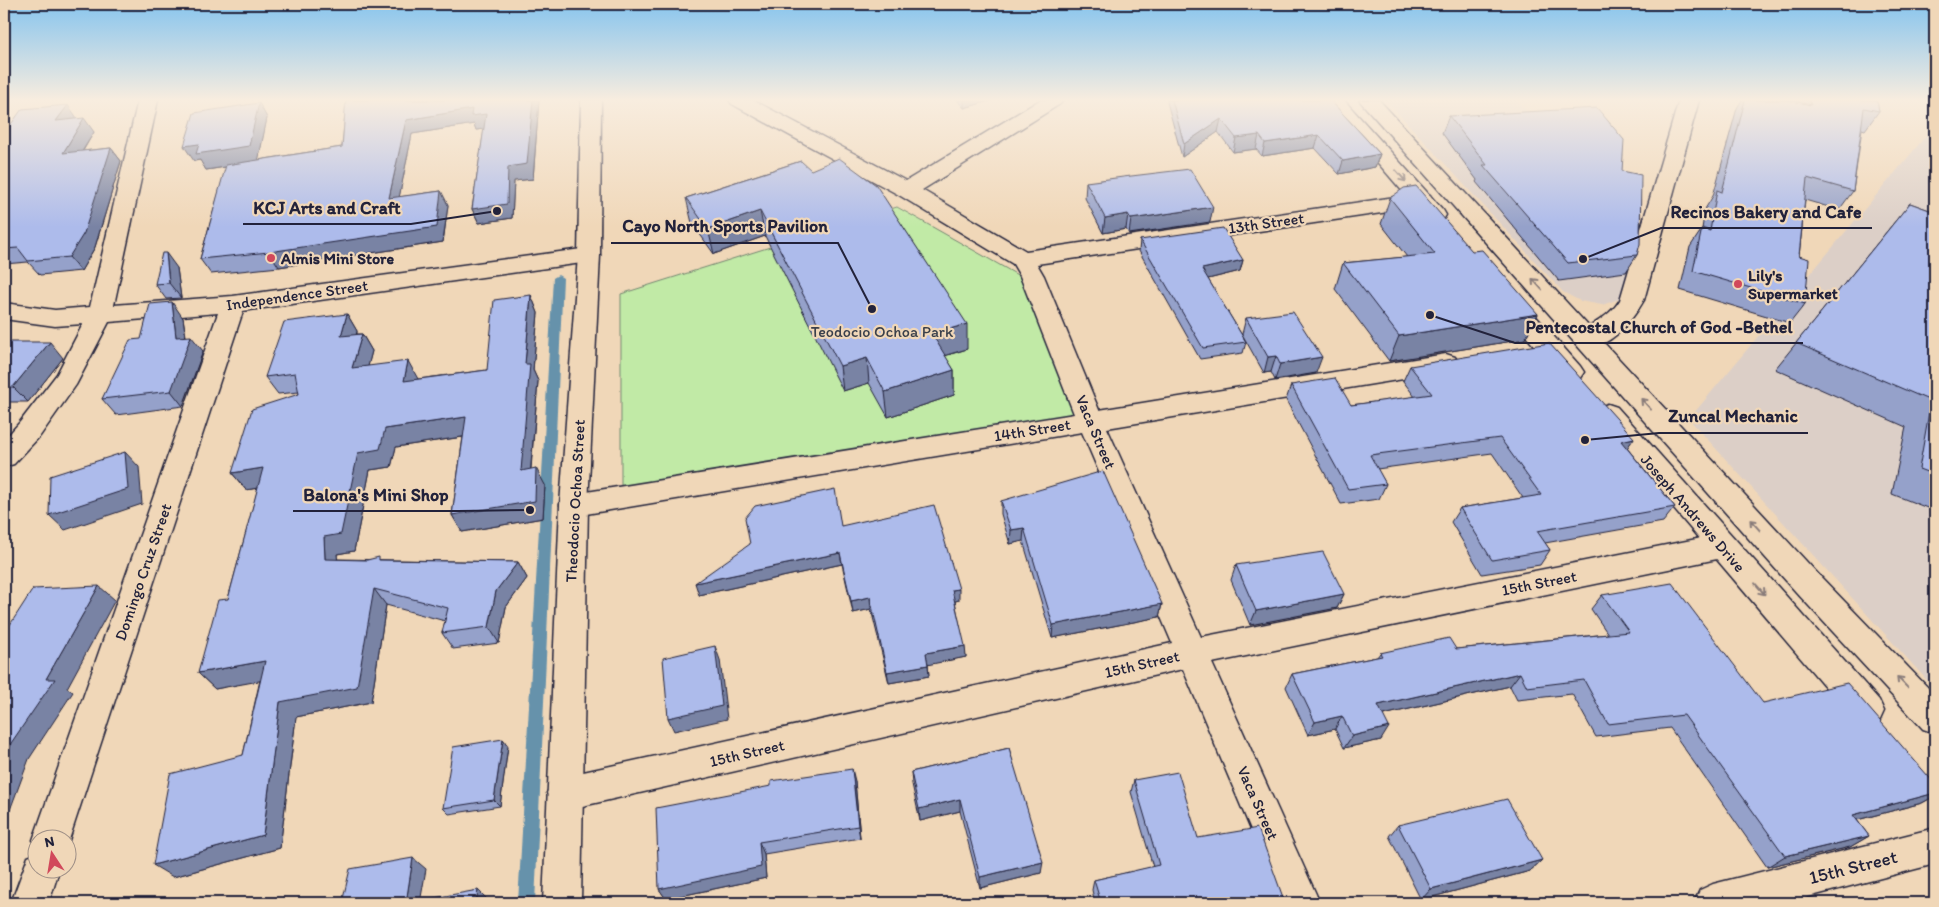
<svg xmlns="http://www.w3.org/2000/svg" width="1939" height="907" font-family="Itim,sans-serif">
<style>
.built{fill:#dccfc7}
.green{fill:#c1eaa6;stroke:#728670}
.lines{fill:none;stroke-linecap:round;stroke-linejoin:round}
.stream{fill:#6692ab;fill-rule:evenodd}
.street-casing{stroke:#22223b;stroke-width:3}
.secondary-casing{stroke:#22223b;stroke-width:3}
.highway-casing{stroke:#22223b;stroke-width:3}
.street{fill:#f0d7b8;fill-rule:evenodd}
.secondary{fill:#f0d7b8;fill-rule:evenodd}
.highway{fill:#f0d7b8;fill-rule:evenodd}
.wall{fill:#95a1ca;stroke:#22223b}
.shaded-wall{fill:#7983a4;stroke:#22223b}
.building{fill:#adbbeb;stroke:#22223b}
.oneway{stroke:#897c7a}
.poi-dot{fill:#d1495b;stroke:#f0d7b8;stroke-width:2}
.labels{text-anchor:middle;dominant-baseline:central;stroke-width:4.5;stroke-linejoin:round;paint-order:stroke}
.street-label{font-size:16px;fill:#22223b;stroke:#f0d7b8}
.poi-label{font-size:16px;font-weight:bold;fill:#22223b;stroke:#f0d7b8;text-anchor:start}
.park-label{font-size:16px;fill:#3a404b;stroke:#f0d7b8}
.near-street-label{font-size:19px;fill:#22223b;stroke:#f0d7b8}
.leader{fill:none;stroke:#22223b;stroke-width:2}
.callout-dot{fill:#22223b;stroke:#f0d7b8;stroke-width:2}
.callout-label{font-size:18px;text-anchor:middle;font-weight:bold;fill:#22223b;stroke:#f0d7b8;stroke-width:4.5;stroke-linejoin:round;paint-order:stroke}
</style>
<rect width="100%" height="100%" fill="#f0d7b8"/>
<filter id="ink" filterUnits="userSpaceOnUse"><feTurbulence type="fractalNoise" baseFrequency=".02" numOctaves="2"/><feDisplacementMap in="SourceGraphic" scale="10" xChannelSelector="R" yChannelSelector="G"/><feConvolveMatrix kernelMatrix="1 2 1 2 8 2 1 2 1" color-interpolation-filters="sRGB"/></filter>
<g filter="url(#ink)">
<g class="built">
<polygon points="1386,100 1516,100 1545,132 1638,225 1622,298 1602,305 1580,301 1563,292"/>
<polygon points="1935,125 1935,689 1689,419"/>
</g>
<polygon class="green" points="897,207 1021,277 1075,414 621,488 621,294"/>
<g class="lines">
<polygon class="stream" points="558,275 563,278 535,903 518,903 553,278"/>
<defs>
<g id="street">
<polygon points="138,100 158,100 114,305 233,296 589,248 597,250 600,255 597,260 589,262 243,311 69,840 68,844 68,840 38,840 38,851 33,840 218,313 109,322 76,385 40,436 14,464 4,467 4,440 20,422 57,374 83,324 55,326 4,319 4,303 55,310 90,307"/>
<polygon points="729,100 753,100 906,181 1040,100 1063,100 1060,104 922,190 1026,251 1422,193 1430,195 1433,200 1430,205 1422,207 1037,264 1044,276 1099,410 1446,354 1455,357 1459,363 1455,369 1446,372 1107,428 1201,637 1722,534 1732,537 1737,546 1732,555 1722,558 1212,663 1320,903 1282,903 1183,669 565,810 553,805 547,793 553,781 565,776 1172,643 1082,432 574,516 564,513 560,505 564,497 574,494 1074,414 1020,276 1013,264 899,195 732,104"/>
<path d="M1679,100H1699L1644,300C1632,321 1607,354 1579,346L1576,340C1585,325 1608,320 1620,300Z"/>
<polygon points="1935,828 1935,864 1785,903 1694,903 1700,890 1713,884"/>
<polygon points="38,853 38,870 59,870 49,903 11,903 28,857"/>
</g>
<polygon id="secondary" points="581,100 601,100 600,255 588,505 581,903 543,903 560,505 578,255"/>
<g id="highway">
<polygon points="1324,100 1344,100 1443,210 1446,215 1443,220 1435,222 1427,220"/>
<polygon points="1359,100 1379,100 1818,574 1935,695 1935,733 1923,729 1796,592"/>
<polygon points="1507,291 1515,293 1580,366 1584,372 1580,378 1571,381 1562,378 1499,305 1495,299 1499,293"/>
<polygon points="1608,404 1617,407 1879,700 1884,711 1879,722 1867,726 1855,722 1599,421 1595,414 1599,407"/>
</g>
</defs>
<use href="#street" class="street-casing"/>
<use href="#secondary" class="secondary-casing"/>
<use href="#highway" class="highway-casing"/>
<use href="#street" class="street"/>
<use href="#secondary" class="secondary"/>
<use href="#highway" class="highway"/>
</g>
<g class="wall">
<polygon points="346,100 539,100 533,179 514,181 512,218 479,223 472,209 484,129 476,130 474,124 412,134 399,197 441,191 448,205 443,242 279,267 211,274 200,259 226,167 206,170 200,160 194,161 259,103 267,118 258,160 342,147"/>
<polygon points="957,100 993,100 964,108"/>
<polygon points="1167,100 1330,100 1380,154 1375,167 1339,174 1315,148 1262,156 1256,149 1233,152 1218,132 1182,157 1167,102"/>
<polygon points="1742,100 1788,100 1792,101 1792,100 1877,100 1879,111 1865,130 1862,129 1853,191 1839,210 1805,200 1799,256 1805,304 1790,323 1680,290 1690,247 1702,229 1705,209 1713,196 1737,108"/>
<polygon points="1449,116 1622,171 1637,255 1626,272 1559,281 1476,182 1477,180 1442,133"/>
<polygon points="77,118 77,119 94,132 83,151 111,148 121,161 95,247 81,271 40,275 28,262 4,264 4,134"/>
<polygon points="801,161 967,349 945,356 954,370 954,395 888,417 869,383 843,391 765,236 714,254 692,223 686,198"/>
<polygon points="1086,182 1210,222 1129,234 1126,229 1103,233 1085,198"/>
<polygon points="1390,198 1538,314 1525,339 1389,361 1335,289 1343,263 1407,257 1381,224"/>
<polygon points="1910,203 1935,212 1935,511 1892,494 1906,427 1775,369"/>
<polygon points="1140,240 1243,260 1240,271 1208,279 1246,342 1243,353 1200,359 1139,251"/>
<polygon points="177,268 181,298 166,299 155,284"/>
<polygon points="531,295 538,313 533,370 538,381 531,469 545,485 543,518 462,532 452,515 463,437 396,447 391,467 370,470 354,551 337,554 337,559 518,562 527,578 506,607 499,643 453,649 442,633 445,621 386,605 371,702 296,717 280,848 173,877 243,755 260,680 215,689 198,673 228,599 258,488 246,490 232,473 299,394 299,392 278,394 265,377 347,314 357,331 357,334 362,334 372,351 368,366 418,379 487,370"/>
<polygon points="183,318 186,336 203,351 183,406 116,415 102,399 141,339"/>
<polygon points="1246,318 1316,373 1275,380 1271,372 1264,373 1242,334"/>
<polygon points="4,342 63,358 28,402 4,402"/>
<polygon points="1410,366 1634,438 1627,448 1675,507 1663,522 1545,543 1550,550 1540,565 1482,574 1451,522 1460,508 1523,498 1492,453 1377,469 1386,484 1379,499 1341,504 1286,400 1291,385 1351,405 1415,397 1403,381"/>
<polygon points="1001,501 1162,604 1159,617 1052,638 1023,541 1010,544 1001,514"/>
<polygon points="841,526 959,600 955,601 966,657 928,664 929,676 889,683 871,609 853,613 842,564 699,595"/>
<polygon points="1236,565 1344,594 1337,608 1250,625 1231,580"/>
<polygon points="1602,595 1763,703 1935,784 1935,796 1922,803 1857,820 1869,836 1850,847 1767,867 1670,728 1596,737 1572,694 1517,700 1510,686 1383,715 1381,740 1344,748 1335,729 1308,735 1286,687 1292,674 1377,657 1380,653 1456,649 1608,634 1591,609"/>
<polygon points="503,739 508,746 500,806 449,814 443,808"/>
<polygon points="1009,748 1041,873 980,888 960,811 920,821 912,784 911,772"/>
<polygon points="1134,780 1198,838 1285,903 1095,903 1092,890 1094,880 1153,867 1131,792"/>
<polygon points="855,781 860,838 764,854 766,878 666,899 659,889"/>
<polygon points="1398,825 1542,860 1530,871 1421,900 1389,836"/>
</g>
<g class="shaded-wall">
<polygon points="533,100 539,100 533,179 514,181 512,218 479,223 472,209 508,167"/>
<polygon points="964,100 993,100 964,108"/>
<polygon points="259,103 267,118 258,162 206,170 200,160 194,161 184,146"/>
<polygon points="68,105 77,118 66,135 56,121"/>
<polygon points="472,109 486,114 492,128 476,130 474,124 412,134 396,213 389,198 406,120"/>
<polygon points="84,118 94,132 73,166 63,153"/>
<polygon points="1221,119 1218,132 1182,157 1184,144"/>
<polygon points="1259,135 1256,149 1233,152 1236,138"/>
<polygon points="1319,135 1315,148 1262,156 1265,143"/>
<polygon points="111,148 121,161 95,247 81,271 69,257"/>
<polygon points="1380,154 1375,167 1339,174 1343,161"/>
<polygon points="441,191 448,205 443,242 279,267 269,252"/>
<polygon points="1213,207 1210,222 1129,234 1131,219"/>
<polygon points="760,211 765,236 714,254 708,229"/>
<polygon points="1128,214 1126,229 1103,233 1105,218"/>
<polygon points="166,253 177,268 181,298 169,283"/>
<polygon points="1243,260 1240,271 1200,281 1202,269"/>
<polygon points="531,295 538,313 533,370 538,381 529,488 521,471 525,364"/>
<polygon points="172,302 183,318 187,346 191,336 203,351 183,406 171,391 176,337"/>
<polygon points="347,314 357,331 352,354 341,336"/>
<polygon points="1538,314 1525,339 1389,361 1399,336"/>
<polygon points="967,324 967,349 933,359 932,334"/>
<polygon points="362,334 372,351 363,386 352,368"/>
<polygon points="50,342 63,358 28,402 13,387"/>
<polygon points="1276,356 1271,372 1264,373 1268,357"/>
<polygon points="1322,357 1316,373 1275,380 1280,364"/>
<polygon points="867,358 869,383 843,391 840,366"/>
<polygon points="408,361 418,379 414,399 404,381"/>
<polygon points="954,370 954,395 888,417 885,392"/>
<polygon points="466,417 475,435 396,447 391,467 370,470 354,551 337,554 339,576 325,559 324,537 358,453 385,429"/>
<polygon points="1634,438 1623,454 1621,441"/>
<polygon points="125,452 139,467 142,504 65,530 49,515"/>
<polygon points="263,468 276,485 246,490 232,473"/>
<polygon points="536,468 545,485 543,518 462,532 452,515"/>
<polygon points="1024,528 1023,541 1010,544 1011,530"/>
<polygon points="840,553 842,564 699,595 695,583"/>
<polygon points="518,562 527,578 506,607 499,643 489,627 496,591"/>
<polygon points="99,586 115,600 67,688 73,692 29,759 4,826 4,761 9,746 46,679"/>
<polygon points="374,589 386,605 371,702 296,717 280,848 173,877 153,865 263,835 280,702"/>
<polygon points="959,589 959,600 952,602 952,590"/>
<polygon points="1344,594 1337,608 1250,625 1256,611"/>
<polygon points="870,597 871,609 853,613 851,601"/>
<polygon points="1162,604 1159,617 1052,638 1053,625"/>
<polygon points="715,646 720,660 727,719 674,731 668,718"/>
<polygon points="965,646 966,657 927,665 926,653"/>
<polygon points="265,661 281,677 215,689 198,673"/>
<polygon points="928,665 929,676 889,683 887,672"/>
<polygon points="1520,673 1510,686 1370,718 1378,705"/>
<polygon points="1342,716 1335,729 1308,735 1315,722"/>
<polygon points="1389,727 1381,740 1344,748 1352,736"/>
<polygon points="503,739 508,746 500,806 494,800"/>
<polygon points="852,769 855,781 860,838 858,826"/>
<polygon points="1935,793 1935,796 1922,803 1834,826 1853,815"/>
<polygon points="960,799 960,811 920,821 919,809"/>
<polygon points="1869,836 1850,847 1767,867 1785,856"/>
<polygon points="759,842 764,854 766,878 666,899 659,889"/>
<polygon points="413,858 426,869 420,903 406,903"/>
<polygon points="1542,860 1530,871 1421,900 1431,889"/>
<polygon points="1043,862 1041,873 980,888 980,877"/>
<polygon points="478,890 489,901 489,903 476,903"/>
</g>
<g class="building">
<polygon points="346,100 533,100 527,164 508,167 507,204 472,209 486,114 471,116 472,109 406,120 389,198 441,191 437,227 269,252 200,259 226,165 342,147"/>
<polygon points="1172,100 1330,100 1380,154 1343,161 1319,135 1265,143 1259,135 1236,138 1221,119 1184,144"/>
<polygon points="1745,100 1788,100 1811,105 1809,100 1877,100 1879,111 1864,108 1853,191 1807,178 1799,256 1809,259 1805,304 1693,271 1702,228 1710,231 1717,190 1722,192"/>
<polygon points="259,103 249,146 196,154 199,144 184,146 194,113"/>
<polygon points="68,105 56,121 84,118 63,153 111,148 84,233 69,257 28,261 18,248 4,249 4,134 22,109"/>
<polygon points="1597,108 1624,140 1622,171 1641,175 1640,244 1637,255 1568,263 1483,165 1487,165 1449,116"/>
<polygon points="839,158 876,185 967,324 932,334 954,370 885,392 867,358 840,366 760,211 708,229 686,198 801,161 811,170"/>
<polygon points="1190,169 1213,207 1131,219 1128,214 1105,218 1086,182 1123,177"/>
<polygon points="1416,186 1472,251 1482,250 1538,314 1399,336 1343,263 1435,254 1390,198 1404,188"/>
<polygon points="1910,203 1935,212 1935,475 1919,469 1931,401 1796,343"/>
<polygon points="1223,228 1243,260 1202,269 1246,342 1203,348 1140,240"/>
<polygon points="162,253 166,253 169,283 155,284"/>
<polygon points="531,295 525,364 530,364 521,471 536,468 535,501 452,515 466,417 385,429 380,449 358,453 341,534 324,537 325,559 367,560 379,557 379,560 518,562 496,591 489,627 442,633 448,608 374,589 357,687 280,702 263,835 153,865 170,774 243,755 265,661 198,673 218,600 228,599 263,468 232,473 252,409 299,394 295,373 265,377 284,322 347,314 341,336 362,334 352,368 408,361 404,381 487,370 494,300"/>
<polygon points="172,302 176,337 191,336 171,391 102,399 130,340 141,339 150,304"/>
<polygon points="1293,312 1322,357 1280,364 1276,356 1268,357 1246,318"/>
<polygon points="4,342 50,342 13,387 4,387"/>
<polygon points="1549,343 1634,438 1621,441 1675,507 1537,531 1550,550 1492,560 1460,508 1541,495 1500,438 1370,455 1386,484 1348,489 1291,385 1335,378 1351,405 1432,394 1410,366"/>
<polygon points="125,452 128,489 49,515 50,476"/>
<polygon points="1103,471 1162,604 1053,625 1024,528 1011,530 1001,501"/>
<polygon points="835,489 841,526 934,505 959,589 952,590 965,646 926,653 928,665 887,672 870,597 851,601 840,553 695,583 750,544 745,518 755,506"/>
<polygon points="1323,552 1344,594 1256,611 1236,565"/>
<polygon points="1672,583 1763,703 1847,683 1935,784 1935,793 1853,815 1869,836 1785,856 1684,715 1608,724 1584,680 1527,687 1520,673 1378,705 1389,727 1352,736 1342,716 1315,722 1292,674 1382,656 1380,653 1449,638 1456,649 1629,632 1602,595"/>
<polygon points="99,586 46,679 55,679 9,746 4,761 4,634 33,589"/>
<polygon points="715,646 722,706 668,718 663,658"/>
<polygon points="503,739 494,800 443,808 453,747"/>
<polygon points="1009,748 1043,862 980,877 960,799 919,809 911,772"/>
<polygon points="852,769 858,826 759,842 761,867 659,889 656,808 771,786 771,781"/>
<polygon points="1178,772 1198,838 1258,828 1285,903 1101,903 1094,880 1159,865 1134,780"/>
<polygon points="1507,799 1542,860 1431,889 1398,825"/>
<polygon points="413,858 406,903 342,903 350,869"/>
<polygon points="478,890 476,903 406,903"/>
</g>
<defs><path id="oneway-shaft" d="M-6 0H5M1.5-3L5.5 0L1.5 3" fill="none" stroke-width="1.6" stroke-linecap="round" stroke-linejoin="round" transform="scale(1.25)"/></defs>
<g class="oneway">
<use href="#oneway-shaft" transform="translate(1401 176) rotate(49)"/>
<use href="#oneway-shaft" transform="translate(1537 284) rotate(-132)"/>
<use href="#oneway-shaft" transform="translate(1646 404) rotate(-132)"/>
<use href="#oneway-shaft" transform="translate(1755 525) rotate(-132)"/>
<use href="#oneway-shaft" transform="translate(1760 589) rotate(49)"/>
<use href="#oneway-shaft" transform="translate(1902 682) rotate(-134)"/>
</g>
</g>
<linearGradient id="sky" x2="0" y2="1"><stop stop-color="#86c4ee"/><stop offset="0.44" stop-color="#f8eddf"/><stop offset="1" stop-color="#f8eddf" stop-opacity="0"/></linearGradient>
<rect width="1939" height="227" fill="url(#sky)"/>
<g class="poi-dot">
<circle cx="271" cy="258" r="5"/>
<circle cx="1738" cy="284" r="5"/>
</g>
<g class="labels">
<g class="street-label">
<text transform="translate(1266 223) rotate(-8)">13th Street</text>
<text transform="translate(297 295) rotate(-8)">Independence Street</text>
<text transform="translate(1032 430) rotate(-9)">14th Street</text>
<text transform="translate(1096 432) rotate(67)">Vaca Street</text>
<text transform="translate(575 501) rotate(-87)">Theodocio Ochoa Street</text>
<text transform="translate(1693 513) rotate(49)">Joseph Andrews Drive</text>
<text transform="translate(143 572) rotate(-71)">Domingo Cruz Street</text>
<text transform="translate(1539 583) rotate(-11)">15th Street</text>
<text transform="translate(1142 664) rotate(-13)">15th Street</text>
<text transform="translate(747 753) rotate(-13)">15th Street</text>
<text transform="translate(1258 803) rotate(66)">Vaca Street</text>
</g>
<g class="poi-label">
<text x="281" y="258">Almis Mini Store</text>
<text x="1748" y="275">Lily's<tspan x="1748" dy="18">Supermarket</tspan></text>
</g>
<g class="park-label">
<text x="882" y="331">Teodocio Ochoa Park</text>
</g>
<g class="near-street-label">
<text transform="translate(1853 867) rotate(-14)">15th Street</text>
</g>
</g>
<path class="leader" d="M497 211L411 224H243M1583 259L1661 228H1872M872 309L838 243H611M1430 315L1515 343H1803M1585 440L1659 433H1808M530 510L458 511H293"/>
<g class="callout-dot">
<circle cx="497" cy="211" r="5"/>
<circle cx="1583" cy="259" r="5"/>
<circle cx="872" cy="309" r="5"/>
<circle cx="1430" cy="315" r="5"/>
<circle cx="1585" cy="440" r="5"/>
<circle cx="530" cy="510" r="5"/>
</g>
<g class="callout-label">
<text x="327" y="214">KCJ Arts and Craft</text>
<text x="1766" y="218">Recinos Bakery and Cafe</text>
<text x="725" y="232">Cayo North Sports Pavilion</text>
<text x="1659" y="333">Pentecostal Church of God -Bethel</text>
<text x="1733" y="422">Zuncal Mechanic</text>
<text x="376" y="501">Balona's Mini Shop</text>
</g>
<rect width="1939" height="907" fill="none" stroke="#f0d7b8" stroke-width="20"/>
<rect x="10" y="10" width="1919" height="887" fill="none" stroke="#22223b" stroke-width="2" filter="url(#ink)"/>
<g transform="translate(52 854) rotate(348)"><circle r="24" fill="#f0d7b8" stroke="#9e8f86"/>
<path d="M0-4L9 19L0 12L-9 19Z" fill="#d1495b"/>
<text y="-8" font-size="14" font-weight="bold" text-anchor="middle" fill="#22223b">N</text>
</g>
</svg>
